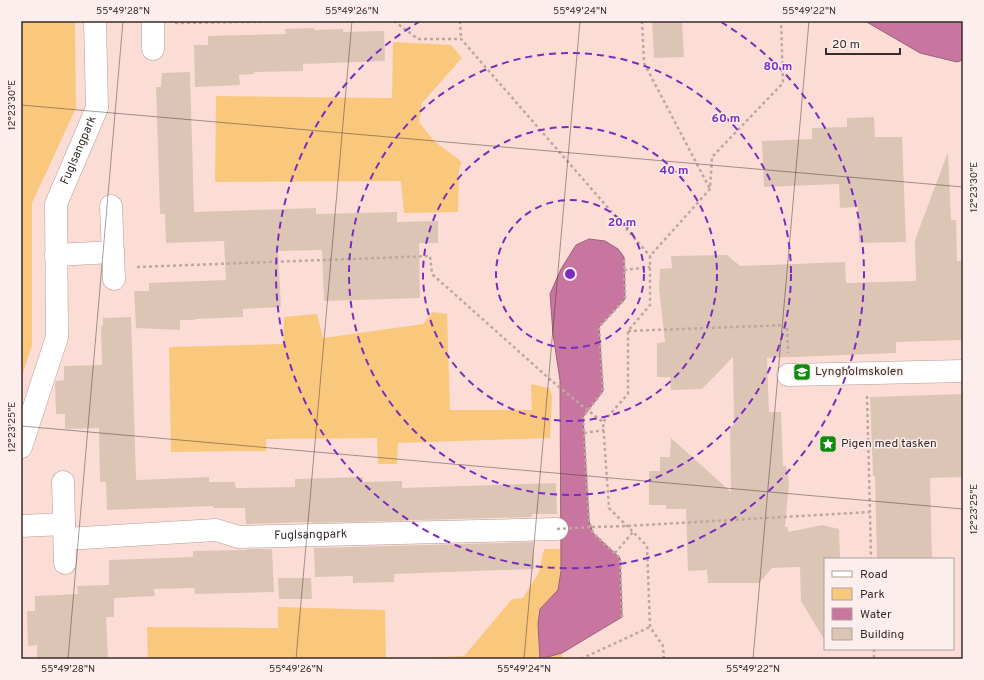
<svg xmlns="http://www.w3.org/2000/svg" width="984" height="680" font-family="Overpass,sans-serif">
<style>
.green{fill:#fac87d}
.water{fill:#c8769f;stroke:#9d607c}
.building{fill:#ddc5b5}
.lines{fill:none;stroke-linecap:round;stroke-linejoin:round}
.minor-casing{stroke:#b89b95;stroke-width:23}
.path{stroke:#bfa7a1;stroke-width:2.5;stroke-dasharray:3 3;stroke-linecap:butt}
.minor{stroke:#fff;stroke-width:22}
.path-bridge{stroke:#bfa7a1;stroke-width:2.5;stroke-dasharray:3 3;stroke-linecap:butt}
.ticks{fill:none;stroke:#382d2a;stroke-width:1;stroke-opacity:0.45}
.ring{fill:none;stroke:#7b2cbf;stroke-width:2;stroke-dasharray:7 5}
.labels{text-anchor:middle;dominant-baseline:central;stroke-width:3;stroke-linejoin:round;paint-order:stroke}
.street-label{font-size:12px;fill:#382d2a;stroke:#fbeeec}
.poi-label{font-size:12px;fill:#382d2a;stroke:#fbeeec;text-anchor:start}
.centre{fill:#7b2cbf;stroke:#fbeeec;stroke-width:2}
.ring-label{font-size:12px;text-anchor:middle;font-weight:bold;fill:#7b2cbf;stroke:#fbeeec;stroke-width:3;stroke-linejoin:round;paint-order:stroke}
.neatline{fill:none;stroke:#382d2a;stroke-width:1.5}
.ticks-label{font-size:10px;text-anchor:middle;fill:#382d2a}
</style>
<rect width="100%" height="100%" fill="#fbddd6"/>
<g class="green">
<polygon points="21,21 75,21 76,108 32,203 32,345 21,379"/>
<polygon points="393,42 451,45 462,58 422,103 419,122 434,141 462,162 459,170 458,212 404,213 401,181 215,182 216,96 384,98 392,98"/>
<polygon points="433,312 447,314 450,410 532,410 531,384 549,388 552,396 550,438 398,443 397,464 378,464 377,438 266,439 266,451 171,452 169,347 283,344 284,317 317,314 323,338 423,324"/>
<polygon points="544,549 561,549 561,571 558,590 540,609 540,658 562,653 562,659 148,659 147,627 278,628 278,607 385,610 386,659 464,656 512,599 523,598 539,572"/>
</g>
<g class="water">
<polygon points="865,21 963,21 963,60 957,62 920,53"/>
<polygon points="589,239 605,241 618,249 624,257 625,299 599,327 603,391 583,417 589,521 593,533 620,558 622,617 562,653 540,659 538,624 540,609 558,590 561,571 560,380 553,334 550,294 561,269 576,245"/>
</g>
<g class="building">
<polygon points="652,21 682,21 684,57 654,58"/>
<polygon points="314,28 314,30 343,29 343,32 384,31 385,61 303,64 303,71 254,72 254,74 239,75 240,85 195,87 194,45 208,45 208,36 286,34 285,29"/>
<polygon points="190,72 194,212 316,208 316,214 397,212 397,222 438,221 438,243 419,243 420,298 324,301 322,250 278,251 281,307 243,309 243,317 195,319 195,320 180,320 180,330 136,328 134,291 149,291 149,283 226,280 224,241 166,243 165,214 160,214 156,87 161,87 162,73"/>
<polygon points="874,117 875,137 902,137 906,242 859,243 858,207 840,208 839,184 764,187 762,141 812,139 812,128 847,127 847,118"/>
<polygon points="948,152 951,220 956,220 957,261 963,261 963,340 896,342 896,353 767,358 769,412 781,412 783,466 786,466 789,483 785,527 788,527 788,532 822,525 839,529 840,559 825,559 825,641 801,601 800,567 772,568 759,583 708,583 707,570 688,571 686,509 666,509 666,505 649,505 649,471 660,471 660,457 670,457 671,438 731,492 730,429 734,424 733,357 702,389 671,390 670,377 657,377 657,343 665,342 659,288 660,269 672,268 671,256 727,255 740,266 845,262 846,283 916,281 915,240"/>
<polygon points="131,317 136,480 209,477 209,482 235,482 236,488 295,487 295,479 363,477 363,482 402,481 402,488 556,483 557,514 532,514 532,517 313,523 313,522 246,524 245,508 213,508 213,506 107,510 106,482 100,482 99,428 65,429 65,414 56,414 55,384 56,381 64,380 64,366 102,365 101,326 103,326 103,318"/>
<polygon points="963,394 963,477 930,478 932,559 877,559 875,476 873,476 870,397"/>
<polygon points="533,542 534,569 394,574 394,582 353,583 353,576 315,577 314,548"/>
<polygon points="247,549 272,549 274,592 195,594 194,588 154,589 155,596 114,598 114,617 106,617 108,659 37,659 37,645 28,646 27,611 35,611 35,596 78,594 77,586 109,585 109,560 193,557 193,551 247,550"/>
<polygon points="278,578 311,578 312,599 279,599"/>
</g>
<g class="lines">
<defs>
<g id="minor">
<polyline points="153,49 153,21"/>
<polyline points="111,206 114,279"/>
<polyline points="56,255 113,252"/>
<polyline points="788,375 963,371"/>
<path id="s1" d="M21,447L57,337L56,204L97,108L95,21"/>
<polyline points="63,482 65,563"/>
<polyline points="21,526 64,524"/>
<path id="s2" d="M65,539L216,530L239,537L557,529"/>
</g>
</defs>
<use href="#minor" class="minor-casing"/>
<g class="path">
<polyline points="394,21 418,39 461,39 650,256"/>
<polyline points="460,21 461,39"/>
<polyline points="642,21 644,63 710,189"/>
<polyline points="175,23 309,21"/>
<polyline points="137,267 430,256 432,274 553,382"/>
<polyline points="624,270 650,267"/>
<polyline points="628,331 787,325 788,353"/>
<polyline points="867,396 870,512"/>
<polyline points="590,412 603,422"/>
<polyline points="584,433 604,430"/>
<polyline points="592,527 627,526 870,512 871,559"/>
<polyline points="615,553 633,532"/>
<polyline points="622,617 620,558 593,533 589,521 583,417 603,391 599,327 625,299 624,257"/>
<polyline points="874,649 874,659"/>
<polyline points="581,659 650,627"/>
<polyline points="664,659 663,646 650,627 647,546 609,508 603,422 628,394 628,331 650,305 650,256 710,189 712,157 783,83 781,21"/>
</g>
<use href="#minor" class="minor"/>
<g class="path-bridge">
<polyline points="553,382 590,412"/>
<polyline points="557,529 592,527"/>
</g>
</g>
<path class="ticks" d="M21,105L963,187M21,426L963,509M68,659L123,21M296,659L352,21M524,659L580,21M753,659L809,21"/>
<g class="ring">
<circle cx="570" cy="274" r="74"/>
<circle cx="570" cy="274" r="147"/>
<circle cx="570" cy="274" r="221"/>
<path d="M721 22A294 294 0 1 1 419 22"/>
</g>
<defs>
<symbol id="school-square" viewBox="-11 -11 22 22"><rect x="-9" y="-9" width="18" height="18" rx="4" fill="#138a0f" stroke="#fbeeec"/><path d="M0-5L7-2L0 1L-7-2ZM-4 1L0 2.5L4 1V4Q0 6-4 4Z" fill="#fff"/></symbol>
<symbol id="sight-square" viewBox="-11 -11 22 22"><rect x="-9" y="-9" width="18" height="18" rx="4" fill="#138a0f" stroke="#fbeeec"/><path d="M0-6L1.8-2.2L6-1.7L2.9 1.2L3.7 5.4L0 3.3L-3.7 5.4L-2.9 1.2L-6-1.7L-1.8-2.2Z" fill="#fff"/></symbol>
</defs>
<g fill-rule="evenodd">
<use href="#school-square" x="792" y="362" width="20" height="20"/>
<use href="#sight-square" x="818" y="434" width="20" height="20"/>
</g>
<g class="labels">
<g class="street-label">
<text stroke="none"><textPath href="#s1" startOffset="307">Fuglsangpark</textPath></text>
<text stroke="none"><textPath href="#s2" startOffset="247">Fuglsangpark</textPath></text>
</g>
<g class="poi-label">
<text x="815" y="372">Lyngholmskolen</text>
<text x="841" y="444">Pigen med tasken</text>
</g>
</g>
<circle cx="570" cy="274" r="6" class="centre"/>
<g class="ring-label">
<text x="778" y="70">80 m</text>
<text x="726" y="122">60 m</text>
<text x="674" y="174">40 m</text>
<text x="622" y="226">20 m</text>
</g>
<rect width="984" height="680" fill="none" stroke="#fbeeec" stroke-width="44"/>
<rect x="824" y="558" width="130" height="92" fill="#fbeeec" stroke="#ada19e"/>
<rect x="832" y="571" width="20" height="6" fill="#ffffff" stroke="#ada19e"/>
<text x="860" y="578" font-size="12" fill="#382d2a">Road</text>
<rect x="832" y="588" width="20" height="12" fill="#fac87d" stroke="#ada19e"/>
<text x="860" y="598" font-size="12" fill="#382d2a">Park</text>
<rect x="832" y="608" width="20" height="12" fill="#c8769f" stroke="#ada19e"/>
<text x="860" y="618" font-size="12" fill="#382d2a">Water</text>
<rect x="832" y="628" width="20" height="12" fill="#ddc5b5" stroke="#ada19e"/>
<text x="860" y="638" font-size="12" fill="#382d2a">Building</text>
<path d="M826 48v6h74v-6" fill="none" stroke="#382d2a" stroke-width="2"/>
<text x="832" y="48" font-size="12" fill="#382d2a" stroke="#fbeeec" stroke-width="3" paint-order="stroke">20 m</text>
<rect x="22" y="22" width="940" height="636" class="neatline"/>
<g class="ticks-label">
<text x="123" y="14">55°49'28"N</text>
<text x="352" y="14">55°49'26"N</text>
<text x="580" y="14">55°49'24"N</text>
<text x="809" y="14">55°49'22"N</text>
<text transform="translate(11 105) rotate(-90)" y="4">12°23'30"E</text>
<text transform="translate(973 187) rotate(-90)" y="4">12°23'30"E</text>
<text transform="translate(11 427) rotate(-90)" y="4">12°23'25"E</text>
<text transform="translate(973 509) rotate(-90)" y="4">12°23'25"E</text>
<text x="68" y="672">55°49'28"N</text>
<text x="296" y="672">55°49'26"N</text>
<text x="524" y="672">55°49'24"N</text>
<text x="753" y="672">55°49'22"N</text>
</g>
</svg>
